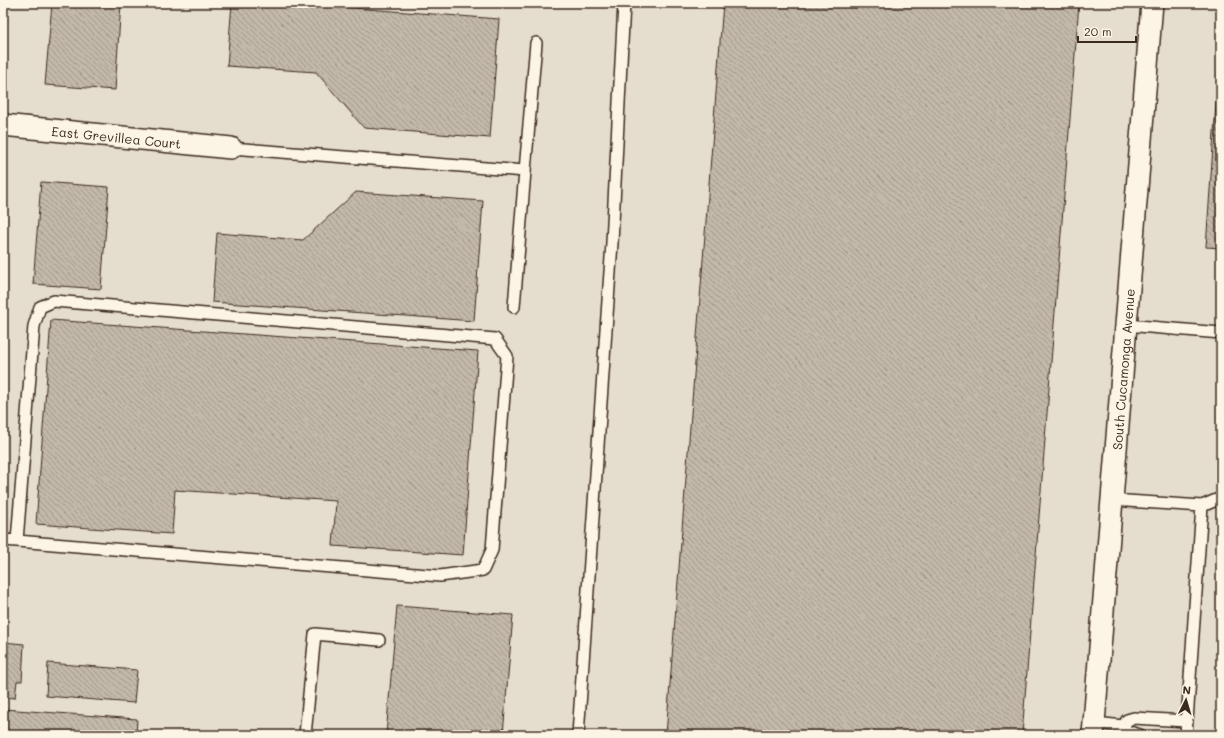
<svg xmlns="http://www.w3.org/2000/svg" width="1224" height="738" font-family="Mali,sans-serif">
<style>
.built{fill:#e5ddce}
.building{fill:url(#building-back-hatch);stroke:#3b2a1e}
.lines{fill:none;stroke-linecap:round;stroke-linejoin:round}
.lane-casing{stroke:#3b2a1e;stroke-width:14}
.street-casing{stroke:#3b2a1e;stroke-width:24}
.lane{stroke:#fcf5e5;stroke-width:11}
.street{stroke:#fcf5e5;stroke-width:21}
.labels{text-anchor:middle;dominant-baseline:central;stroke-width:3.5;stroke-linejoin:round;paint-order:stroke}
.street-label{font-size:13px;fill:#3b2a1e;stroke:#fcf5e5}
</style>
<defs>
<pattern id="building-back-hatch" width="6" height="6" patternUnits="userSpaceOnUse"><rect width="6" height="6" fill="#c3b9aa"/><path d="M-1 5l2 2M0 0l6 6M5-1l2 2" fill="none" stroke="#a0978a"/></pattern>
</defs>
<rect width="100%" height="100%" fill="#f4eddd"/>
<filter id="ink" filterUnits="userSpaceOnUse"><feTurbulence type="fractalNoise" baseFrequency=".025" numOctaves="2"/><feDisplacementMap in="SourceGraphic" scale="8" xChannelSelector="R" yChannelSelector="G"/><feConvolveMatrix kernelMatrix="1 2 1 2 8 2 1 2 1" color-interpolation-filters="sRGB"/></filter>
<g filter="url(#ink)">
<rect class="built" x="3" y="3" width="1218" height="732"/>
<g class="building">
<polygon points="52,3 121,3 115,90 45,85"/>
<polygon points="232,3 287,3 499,19 490,138 364,128 316,72 227,66"/>
<polygon points="318,3 361,3 360,6"/>
<polygon points="723,3 1079,3 1022,735 666,735"/>
<polygon points="1221,32 1221,248 1206,247"/>
<polygon points="41,182 109,187 101,289 33,284"/>
<polygon points="356,192 483,201 474,321 212,302 217,233 303,240"/>
<polygon points="51,320 478,351 463,555 333,546 336,501 175,490 172,534 36,524"/>
<polygon points="397,606 513,615 503,735 386,735"/>
<polygon points="3,642 24,644 22,681 17,681 15,698 3,697"/>
<polygon points="48,663 137,670 134,703 46,696"/>
<polygon points="3,709 137,719 136,735 3,735"/>
</g>
<g class="lines">
<defs>
<g id="lane">
<polyline points="231,148 525,171 514,307"/>
<polyline points="525,171 536,43"/>
<polyline points="1126,325 1221,333"/>
<polyline points="1112,500 1202,506 1186,735"/>
<polyline points="1202,506 1221,498"/>
<polyline points="3,540 17,541 440,576 483,570 492,550 507,356 495,339 54,301 40,307 34,326 17,541"/>
<polyline points="1094,723 1124,726"/>
<polyline points="1124,726 1127,720 1134,718 1186,721"/>
<polyline points="1124,726 1126,731 1140,735"/>
<polyline points="305,735 315,634 379,640"/>
<polyline points="578,735 612,243 624,3"/>
</g>
<g id="street">
<path id="s1" d="M3,125L231,148"/>
<path id="s2" d="M1093,735L1152,3"/>
</g>
</defs>
<use href="#lane" class="lane-casing"/>
<use href="#street" class="street-casing"/>
<use href="#lane" class="lane"/>
<use href="#street" class="street"/>
</g>
</g>
<g class="labels">
<g class="street-label">
<text stroke="none"><textPath href="#s1" startOffset="114">East Grevillea Court</textPath></text>
<text stroke="none"><textPath href="#s2" startOffset="367">South Cucamonga Avenue</textPath></text>
</g>
</g>
<rect width="1224" height="738" fill="none" stroke="#fcf5e5" stroke-width="16"/>
<rect x="8" y="8" width="1208" height="722" fill="none" stroke="#3b2a1e" stroke-width="1.5" filter="url(#ink)"/>
<g transform="translate(1186 700) rotate(5)" stroke="#fcf5e5" stroke-width="3" paint-order="stroke">
<path d="M0-3L7 15L0 10L-7 15Z" fill="#3b2a1e"/>
<text y="-6" font-size="11" font-weight="bold" text-anchor="middle" fill="#3b2a1e">N</text>
</g>
<path d="M1078 36v6h58v-6" fill="none" stroke="#3b2a1e" stroke-width="2"/>
<text x="1084" y="36" font-size="12" fill="#3b2a1e" stroke="#fcf5e5" stroke-width="3" paint-order="stroke">20 m</text>
</svg>
